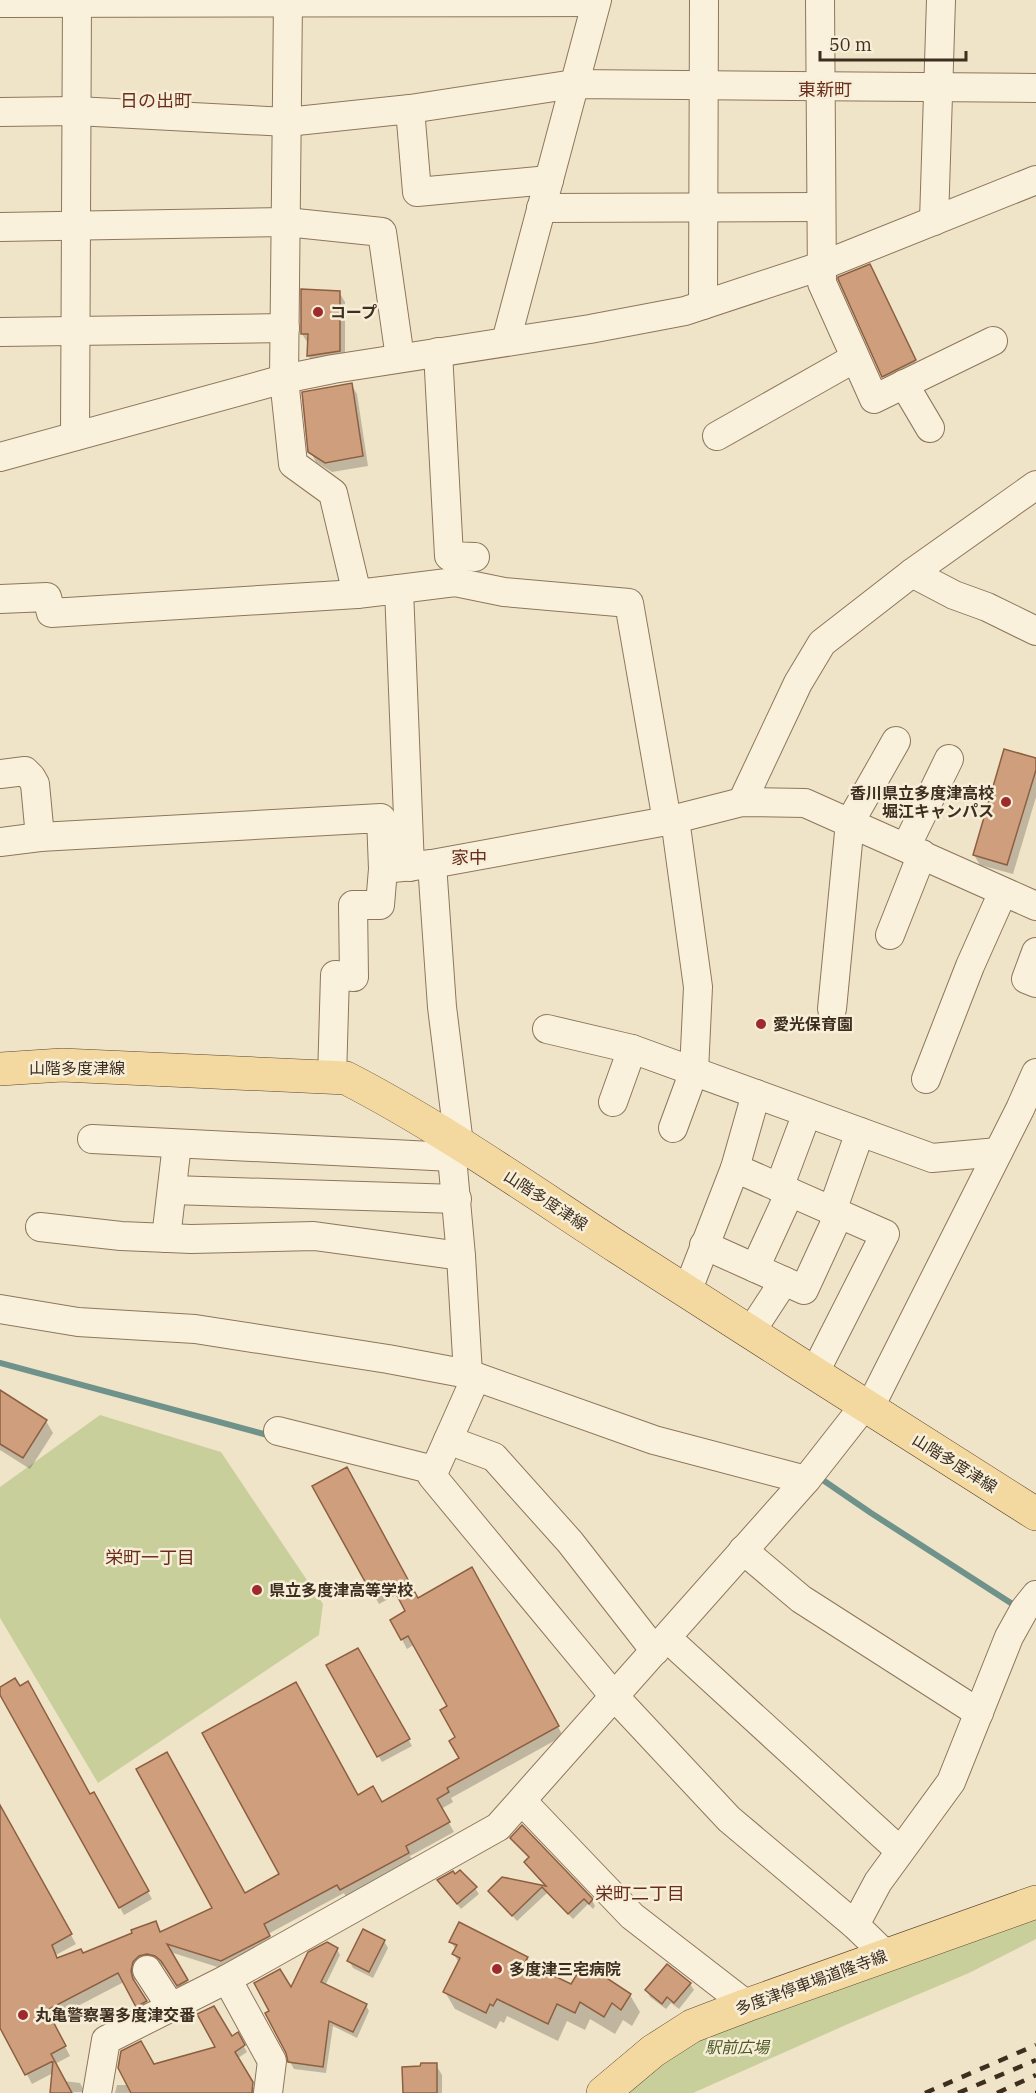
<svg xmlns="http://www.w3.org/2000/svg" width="1036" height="2093" font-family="'IBM Plex Serif','Noto Sans JP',serif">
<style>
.green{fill:#c9cf9b}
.shadow{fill:#0003}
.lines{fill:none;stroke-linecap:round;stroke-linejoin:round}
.stream{stroke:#6f938a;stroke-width:6}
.building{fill:#cf9f7d;stroke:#8d5f41;stroke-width:1.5}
.minor-casing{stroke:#8d765c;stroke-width:30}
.major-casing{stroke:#5b4430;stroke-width:34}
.minor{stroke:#faf1dc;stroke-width:28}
.major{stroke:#f3d9a0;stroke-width:33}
.rail{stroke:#3d2e20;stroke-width:4.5;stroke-dasharray:10 10;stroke-linecap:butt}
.poi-dot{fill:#9e2a2b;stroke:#f7eed8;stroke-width:2}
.labels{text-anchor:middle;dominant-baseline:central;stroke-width:5;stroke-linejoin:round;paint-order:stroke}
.poi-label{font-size:16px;font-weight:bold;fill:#3d2e20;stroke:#f7eed8;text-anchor:start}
.street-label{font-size:16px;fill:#3d2e20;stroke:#f7eed8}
.park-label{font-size:16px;font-style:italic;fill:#4d5a26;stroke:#f7eed8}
.neighbourhood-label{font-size:18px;fill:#6b2e1e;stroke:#f7eed8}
</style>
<rect width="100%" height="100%" fill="#f0e4c8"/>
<g class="green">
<polygon points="100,1415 221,1452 323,1604 319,1635 98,1783 0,1618 0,1487"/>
<polygon points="1036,1916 1036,1939 969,1973 848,2024 693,2093 624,2093 673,2054 728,2025"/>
</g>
<g class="shadow">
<polygon points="875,276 920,371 889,386 883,376"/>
<polygon points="339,292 345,302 345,361 314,365 308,355 309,345 302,334"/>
<polygon points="351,384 357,394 368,466 332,472 316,462 310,451"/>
<polygon points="1036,759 1036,797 1013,874 980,865 974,855"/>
<polygon points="0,1392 46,1421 53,1433 30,1469 0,1450"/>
<polygon points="314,1487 418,1600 472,1569 563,1736 451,1798 453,1802 441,1809 454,1832 410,1856 413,1863 347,1899 344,1893 268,1934 274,1946 227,1970 170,1952 192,1990 183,1994 168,1971 162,1965 153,1963 137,1972 135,1982 151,2011 142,2015 124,1982 51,2020 70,2056 55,2064 64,2081 80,2083 85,2092 51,2093 53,2073 32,2084 0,2024 0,1808 76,1944 56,1955 58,1959 82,1955 156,1923 162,1933 244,1895 281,1875 358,1797 381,1804 461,1759 449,1706 415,1644 407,1649 392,1621 407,1612 398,1594 379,1604"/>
<polygon points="358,1650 412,1746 382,1762 328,1666"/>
<polygon points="0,1688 89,1796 93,1794 152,1899 124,1915 0,1692"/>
<polygon points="512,1838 592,1900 595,1906 593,1909 588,1904 573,1919 547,1893 517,1921 490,1891 503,1879 547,1888 530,1869 526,1862 530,1859"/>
<polygon points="439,1881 475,1888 479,1894 461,1909"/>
<polygon points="364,1931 384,1941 388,1948 373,1978 353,1968 349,1961"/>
<polygon points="451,1942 527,1958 532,1967 571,1986 630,1995 640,2012 632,2026 623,2020 615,2034 590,2019 585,2030 567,2021 558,2041 507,2016 504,2023 500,2021 496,2029 455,2009 445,1992 459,1963 454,1954 456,1950"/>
<polygon points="337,1949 340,1955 325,1986 366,2005 369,2011 357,2038 333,2026 326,2073 294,2069 290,2062 291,1990"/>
<polygon points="690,1984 694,1990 679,2009 671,2003 666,2009 650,1997 647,1991"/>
<polygon points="237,2035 247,2052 238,2058 255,2090 255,2093 115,2093 117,2085 129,2085 153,2066 217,2048"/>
<polygon points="436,2065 442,2075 442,2093 404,2093"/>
</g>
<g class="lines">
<g class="stream">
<polyline points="0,1363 271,1436"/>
<polyline points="817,1476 871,1513 1017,1607"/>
</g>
</g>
<g class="building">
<polygon points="870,264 916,360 882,377 838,279 838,277"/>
<polygon points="301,289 340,291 340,351 307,356 308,334 301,334"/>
<polygon points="352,383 363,456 325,463 308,452 302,392"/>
<polygon points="1004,749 1036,758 1036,770 1007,865 973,855"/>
<polygon points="0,1390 47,1420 23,1458 0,1444"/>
<polygon points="347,1467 418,1598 472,1567 559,1726 447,1788 449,1792 437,1799 450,1822 406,1846 409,1853 340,1890 337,1885 264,1924 270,1936 221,1961 167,1944 188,1980 177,1986 161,1961 155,1956 147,1954 139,1956 133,1962 131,1971 133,1979 147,2001 136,2007 118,1973 47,2010 66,2046 51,2054 72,2093 50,2093 53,2061 25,2075 0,2028 0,1805 72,1934 52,1945 57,1958 81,1949 83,1953 132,1933 131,1930 156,1921 160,1932 212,1908 136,1769 167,1752 245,1893 279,1874 202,1733 296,1682 358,1795 373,1786 382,1802 459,1758 449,1741 455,1737 440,1710 447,1706 408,1636 401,1640 390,1620 405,1611 392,1586 373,1596 312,1486"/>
<polygon points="358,1648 410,1739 377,1757 326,1665"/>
<polygon points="15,1678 20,1686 28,1681 90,1794 94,1792 149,1891 119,1908 0,1695 0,1687"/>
<polygon points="522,1825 593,1899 589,1904 584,1899 568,1914 542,1887 512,1916 488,1891 502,1877 546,1886 524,1862 529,1857 510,1838"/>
<polygon points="460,1870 477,1887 457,1904 437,1880 453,1871 455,1874"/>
<polygon points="459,1922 528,1957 525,1962 571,1984 584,1963 631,1994 621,2010 612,2003 604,2017 580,2002 575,2013 557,2004 548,2024 497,1999 493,2006 490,2004 486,2013 443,1992 460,1958 452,1954 457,1945 449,1942"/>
<polygon points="363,1929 385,1940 369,1972 347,1961"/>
<polygon points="327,1942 338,1948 321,1982 367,2004 353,2032 329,2021 323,2067 288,2062 286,2053 265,2013 269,2011 254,1983 280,1969 291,1987 308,1952"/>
<polygon points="667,1964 691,1983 674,2003 667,1997 662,2004 645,1990"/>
<polygon points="214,2006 232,2036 238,2032 245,2045 235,2052 253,2082 252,2093 131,2093 118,2068 121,2051 141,2041 154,2064 215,2047 197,2014"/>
<polygon points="421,2063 437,2063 437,2093 403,2093 402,2067 420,2066"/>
</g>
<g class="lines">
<defs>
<g id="minor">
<polyline points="288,0 284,379 293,464 333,493 357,594 399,589 410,867"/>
<polyline points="820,0 822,283 874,399 993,341"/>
<polyline points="0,3 596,2"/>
<polyline points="410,109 574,84 1036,88"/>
<polyline points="0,112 76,111 287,122 410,109 417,192 549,180"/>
<polyline points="541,208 821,207"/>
<polyline points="934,221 941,0"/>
<polyline points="0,227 286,222 382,232 400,358"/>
<polyline points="703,305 704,0"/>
<polyline points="0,332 285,328"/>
<polyline points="506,341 597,0"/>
<polyline points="438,352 449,556 475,557"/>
<polyline points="904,384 930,428"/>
<polyline points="75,436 77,0"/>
<polyline points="717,436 855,358"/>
<polyline points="0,457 284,379 333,369 590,329 685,311 821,266 1036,180"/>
<polyline points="912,573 954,595 987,607 1036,631"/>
<polyline points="399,589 455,582 504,592 629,603 667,821"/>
<polyline points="0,599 47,597 51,613 357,594"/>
<polyline points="0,774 25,771 31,777 35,784 40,837"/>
<polyline points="742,802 798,683 822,643 912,573 1036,485"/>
<polyline points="0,842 40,837 381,818 383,869 432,864 667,821 742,802 805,803 1036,906"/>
<polyline points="906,847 949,759"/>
<polyline points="432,864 442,1007 459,1144 452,1157 461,1256 468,1374 654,1440 806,1480"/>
<polyline points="890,935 922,854"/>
<polyline points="1036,952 1026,979 1036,983"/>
<polyline points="832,1009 850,822 896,741"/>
<polyline points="547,1029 632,1049 932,1158 998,1152"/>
<polyline points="332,1078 335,975 354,977 353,905 380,905 383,869"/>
<polyline points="926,1079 970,966 1003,892"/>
<polyline points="613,1102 632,1049"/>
<polyline points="673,1128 694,1071 698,987 675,819"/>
<polyline points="92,1139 452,1157"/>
<polyline points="735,1168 885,1234 814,1374"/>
<polyline points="779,1188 807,1113"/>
<polyline points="172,1190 457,1199"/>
<polyline points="832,1211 860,1132"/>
<polyline points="40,1227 121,1236 191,1239 314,1236 461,1256"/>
<polyline points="166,1238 177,1144"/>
<polyline points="704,1245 804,1290 839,1214"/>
<polyline points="755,1268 790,1192"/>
<polyline points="687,1292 735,1168 756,1094"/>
<polyline points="0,1309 78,1322 195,1329 388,1359 468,1374"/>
<polyline points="750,1333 784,1281"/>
<polyline points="476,1377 432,1476 614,1696 729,1819 855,1925 886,1955"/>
<polyline points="278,1431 434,1470"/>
<polyline points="448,1440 494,1457 570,1542 655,1651"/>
<polyline points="743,1550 801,1599 979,1713"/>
<polyline points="667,1638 899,1850"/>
<polyline points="522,1801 632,1916 747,2005"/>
<polyline points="855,1925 878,1882 951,1782 1009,1637 1024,1610 1036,1595"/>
<polyline points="147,1970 171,2007"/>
<polyline points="227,1979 272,2061 268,2093"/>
<polyline points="97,2093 106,2040 227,1979 498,1827 806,1480 864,1406 875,1397 1020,1109 1036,1073"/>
</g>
<g id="major">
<path d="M0,1069L62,1065L346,1078C441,1127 530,1190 619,1248C758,1337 896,1426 1036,1514"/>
<polyline points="603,2093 653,2051 692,2026 747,2005 1036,1902"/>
</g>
</defs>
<use href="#minor" class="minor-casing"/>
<use href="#major" class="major-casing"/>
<use href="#minor" class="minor"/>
<use href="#major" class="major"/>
<g class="rail">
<polyline points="925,2093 1036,2045"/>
<polyline points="958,2093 1036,2060"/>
<polyline points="997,2093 1036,2075"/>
<polyline points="1035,2093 1036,2093"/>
</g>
</g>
<g class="poi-dot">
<circle cx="318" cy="312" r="6"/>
<circle cx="1006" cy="802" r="6"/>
<circle cx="761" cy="1024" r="6"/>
<circle cx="257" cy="1590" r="6"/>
<circle cx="497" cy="1969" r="6"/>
<circle cx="23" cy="2015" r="6"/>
</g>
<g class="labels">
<g class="poi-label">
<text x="330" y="312">コープ</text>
<text x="994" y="793" text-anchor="end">香川県立多度津高校<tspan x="994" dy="18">堀江キャンパス</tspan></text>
<text x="773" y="1024">愛光保育園</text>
<text x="269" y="1590">県立多度津高等学校</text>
<text x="509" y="1969">多度津三宅病院</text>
<text x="35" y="2015">丸亀警察署多度津交番</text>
</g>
<g class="street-label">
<text x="77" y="1068">山階多度津線</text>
<text transform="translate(546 1200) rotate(33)">山階多度津線</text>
<text transform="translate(955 1463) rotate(32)">山階多度津線</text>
<text transform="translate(811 1982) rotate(-20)">多度津停車場道隆寺線</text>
</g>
<g class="park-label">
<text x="737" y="2047">駅前広場</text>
</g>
<g class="neighbourhood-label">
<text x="825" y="89">東新町</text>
<text x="156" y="100">日の出町</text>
<text x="469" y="857">家中</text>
<text x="150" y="1557">栄町一丁目</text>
<text x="640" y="1893">栄町二丁目</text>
</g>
</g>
<path d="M820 51v9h146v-9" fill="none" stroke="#3d2e20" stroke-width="3"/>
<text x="829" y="51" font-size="18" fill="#3d2e20" stroke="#f7eed8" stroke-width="4.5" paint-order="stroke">50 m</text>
</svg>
